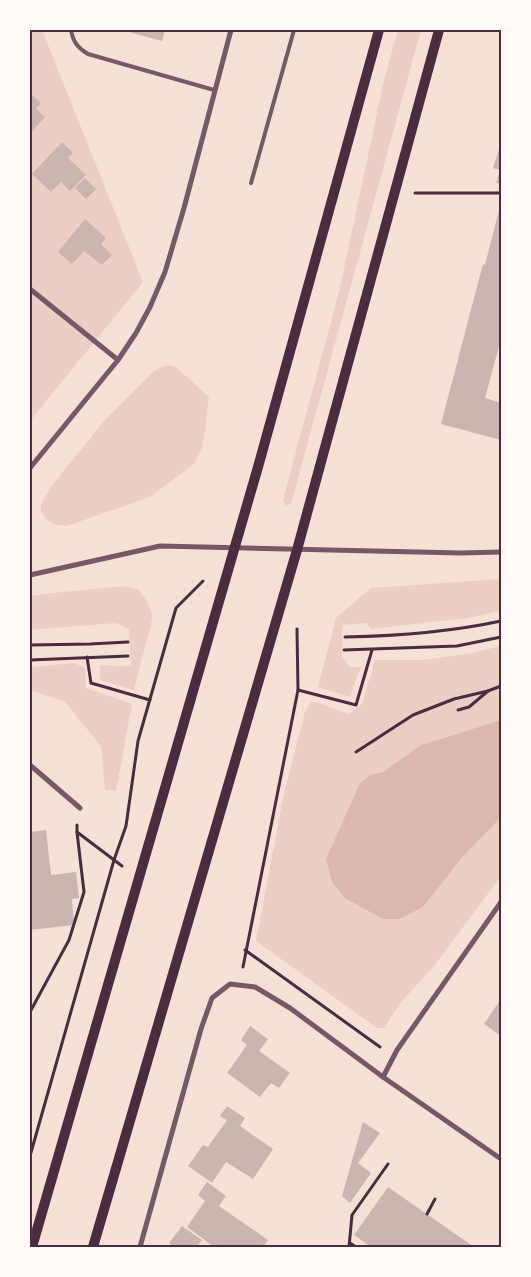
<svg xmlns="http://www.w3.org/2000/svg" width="531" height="1277" font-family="'Fira Sans Condensed',sans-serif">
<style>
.green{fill:#ebcfc5}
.water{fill:#dcb8b0}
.building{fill:#ccb4b1}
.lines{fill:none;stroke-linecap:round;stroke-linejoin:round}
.path{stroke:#4a2c40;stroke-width:3}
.service{stroke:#755966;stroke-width:4}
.minor{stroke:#755966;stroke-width:5}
.secondary{stroke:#4a2c40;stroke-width:10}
.neatline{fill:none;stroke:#4a2c40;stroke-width:2}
</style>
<rect width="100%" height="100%" fill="#f7e1d7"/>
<g class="green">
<polygon points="30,30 42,30 143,282 30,421"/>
<polygon points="398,30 421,30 291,504 286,506 283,500 340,288 384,80"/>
<polygon points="167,365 176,367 209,397 203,446 194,464 150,497 67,526 56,525 47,520 41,511 41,504 53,484 104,421 155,370"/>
<polygon points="501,579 501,611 467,618 372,629 366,623 342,625 342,657 350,667 361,667 350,697 318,687 336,618 371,588"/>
<polygon points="123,586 138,589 146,600 153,616 134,690 100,680 100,665 131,666 129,630 116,623 30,630 30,596 43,594"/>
<polygon points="501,646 501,720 421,745 383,772 370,775 460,860 501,817 501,876 434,966 401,1002 384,1028 377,1028 256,941 283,798 305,712 311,702 317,702 348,714 362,704 375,660 423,660 472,653"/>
<polygon points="75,663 85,668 86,688 132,704 116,791 105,790 101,746 65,702 30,690 30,667"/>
</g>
<polygon class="water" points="501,720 501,817 460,860 423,907 399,919 383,919 345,898 332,882 326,859 360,783 370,775 383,772 421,745"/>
<g class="building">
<polygon points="122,30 165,30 162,41"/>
<polygon points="30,93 41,103 36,109 45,117 31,133"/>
<polygon points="62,142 73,153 68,158 86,175 70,191 61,182 51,192 32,174"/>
<polygon points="501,143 501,184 496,183 500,170 493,168"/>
<polygon points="85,178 96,189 86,199 75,188"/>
<polygon points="500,206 501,339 485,398 501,403 501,440 441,424 483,264 485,265"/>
<polygon points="85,219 106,238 101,244 112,255 102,265 84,251 72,264 58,252"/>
<polygon points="46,830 51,875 76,872 79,898 72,899 74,925 30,930 30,832"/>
<polygon points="501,999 501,1036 484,1024"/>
<polygon points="250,1026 268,1039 259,1051 290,1073 279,1088 271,1083 260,1097 227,1073 247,1045 241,1040"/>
<polygon points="227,1106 245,1118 240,1126 273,1149 253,1179 226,1162 212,1183 188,1166 203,1145 208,1147 227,1120 220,1116"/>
<polygon points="363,1122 380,1133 358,1163 371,1173 350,1203 342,1196"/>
<polygon points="207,1182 226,1196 219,1206 268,1240 263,1247 214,1247 187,1227 205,1201 198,1195"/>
<polygon points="388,1187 474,1247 371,1247 354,1235"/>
<polygon points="182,1226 202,1240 197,1247 174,1247 169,1243"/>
</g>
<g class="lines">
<g class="path">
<polyline points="415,193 501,193"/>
<path d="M345,637C397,636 450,632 501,621"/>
<polyline points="30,645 90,644 128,642"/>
<polyline points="344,650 457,646 501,637"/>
<polyline points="87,657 91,683 150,700"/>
<polyline points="30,660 128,656"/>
<polyline points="298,690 356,705 372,650"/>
<polyline points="458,710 469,707 488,691 501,686"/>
<polyline points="356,752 413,715 454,699 488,691"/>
<polyline points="77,825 77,832 122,866"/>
<polyline points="245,950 380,1047"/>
<polyline points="243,967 298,690 297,629"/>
<polyline points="30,1012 69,940 84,892 77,832"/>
<polyline points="30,1156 114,860 126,826 138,741 176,608 203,581"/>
<polyline points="427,1214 435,1199"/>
<polyline points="350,1243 356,1247"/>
<polyline points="349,1247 352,1215 388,1164"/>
</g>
<g class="service">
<path d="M71,30C73,42 78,48 88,54L214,90"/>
<polyline points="251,183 294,30"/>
</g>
<g class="minor">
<polyline points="30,289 118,360"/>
<polyline points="30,468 118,360 136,333 150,307 165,272 184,208 231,30"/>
<polyline points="30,575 160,546 461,553 501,552"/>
<polyline points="30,765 80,808"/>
<polyline points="383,1077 397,1050 501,902"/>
<polyline points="140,1247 201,1029 212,998 230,984 255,987 290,1008 383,1077 501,1159"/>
</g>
<g class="secondary">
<polyline points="32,1247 258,467 379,30"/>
<polyline points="93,1247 297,550 439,30"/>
</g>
</g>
<rect width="531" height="1277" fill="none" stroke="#fffaf5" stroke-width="62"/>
<rect x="31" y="31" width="469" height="1215" class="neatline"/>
</svg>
